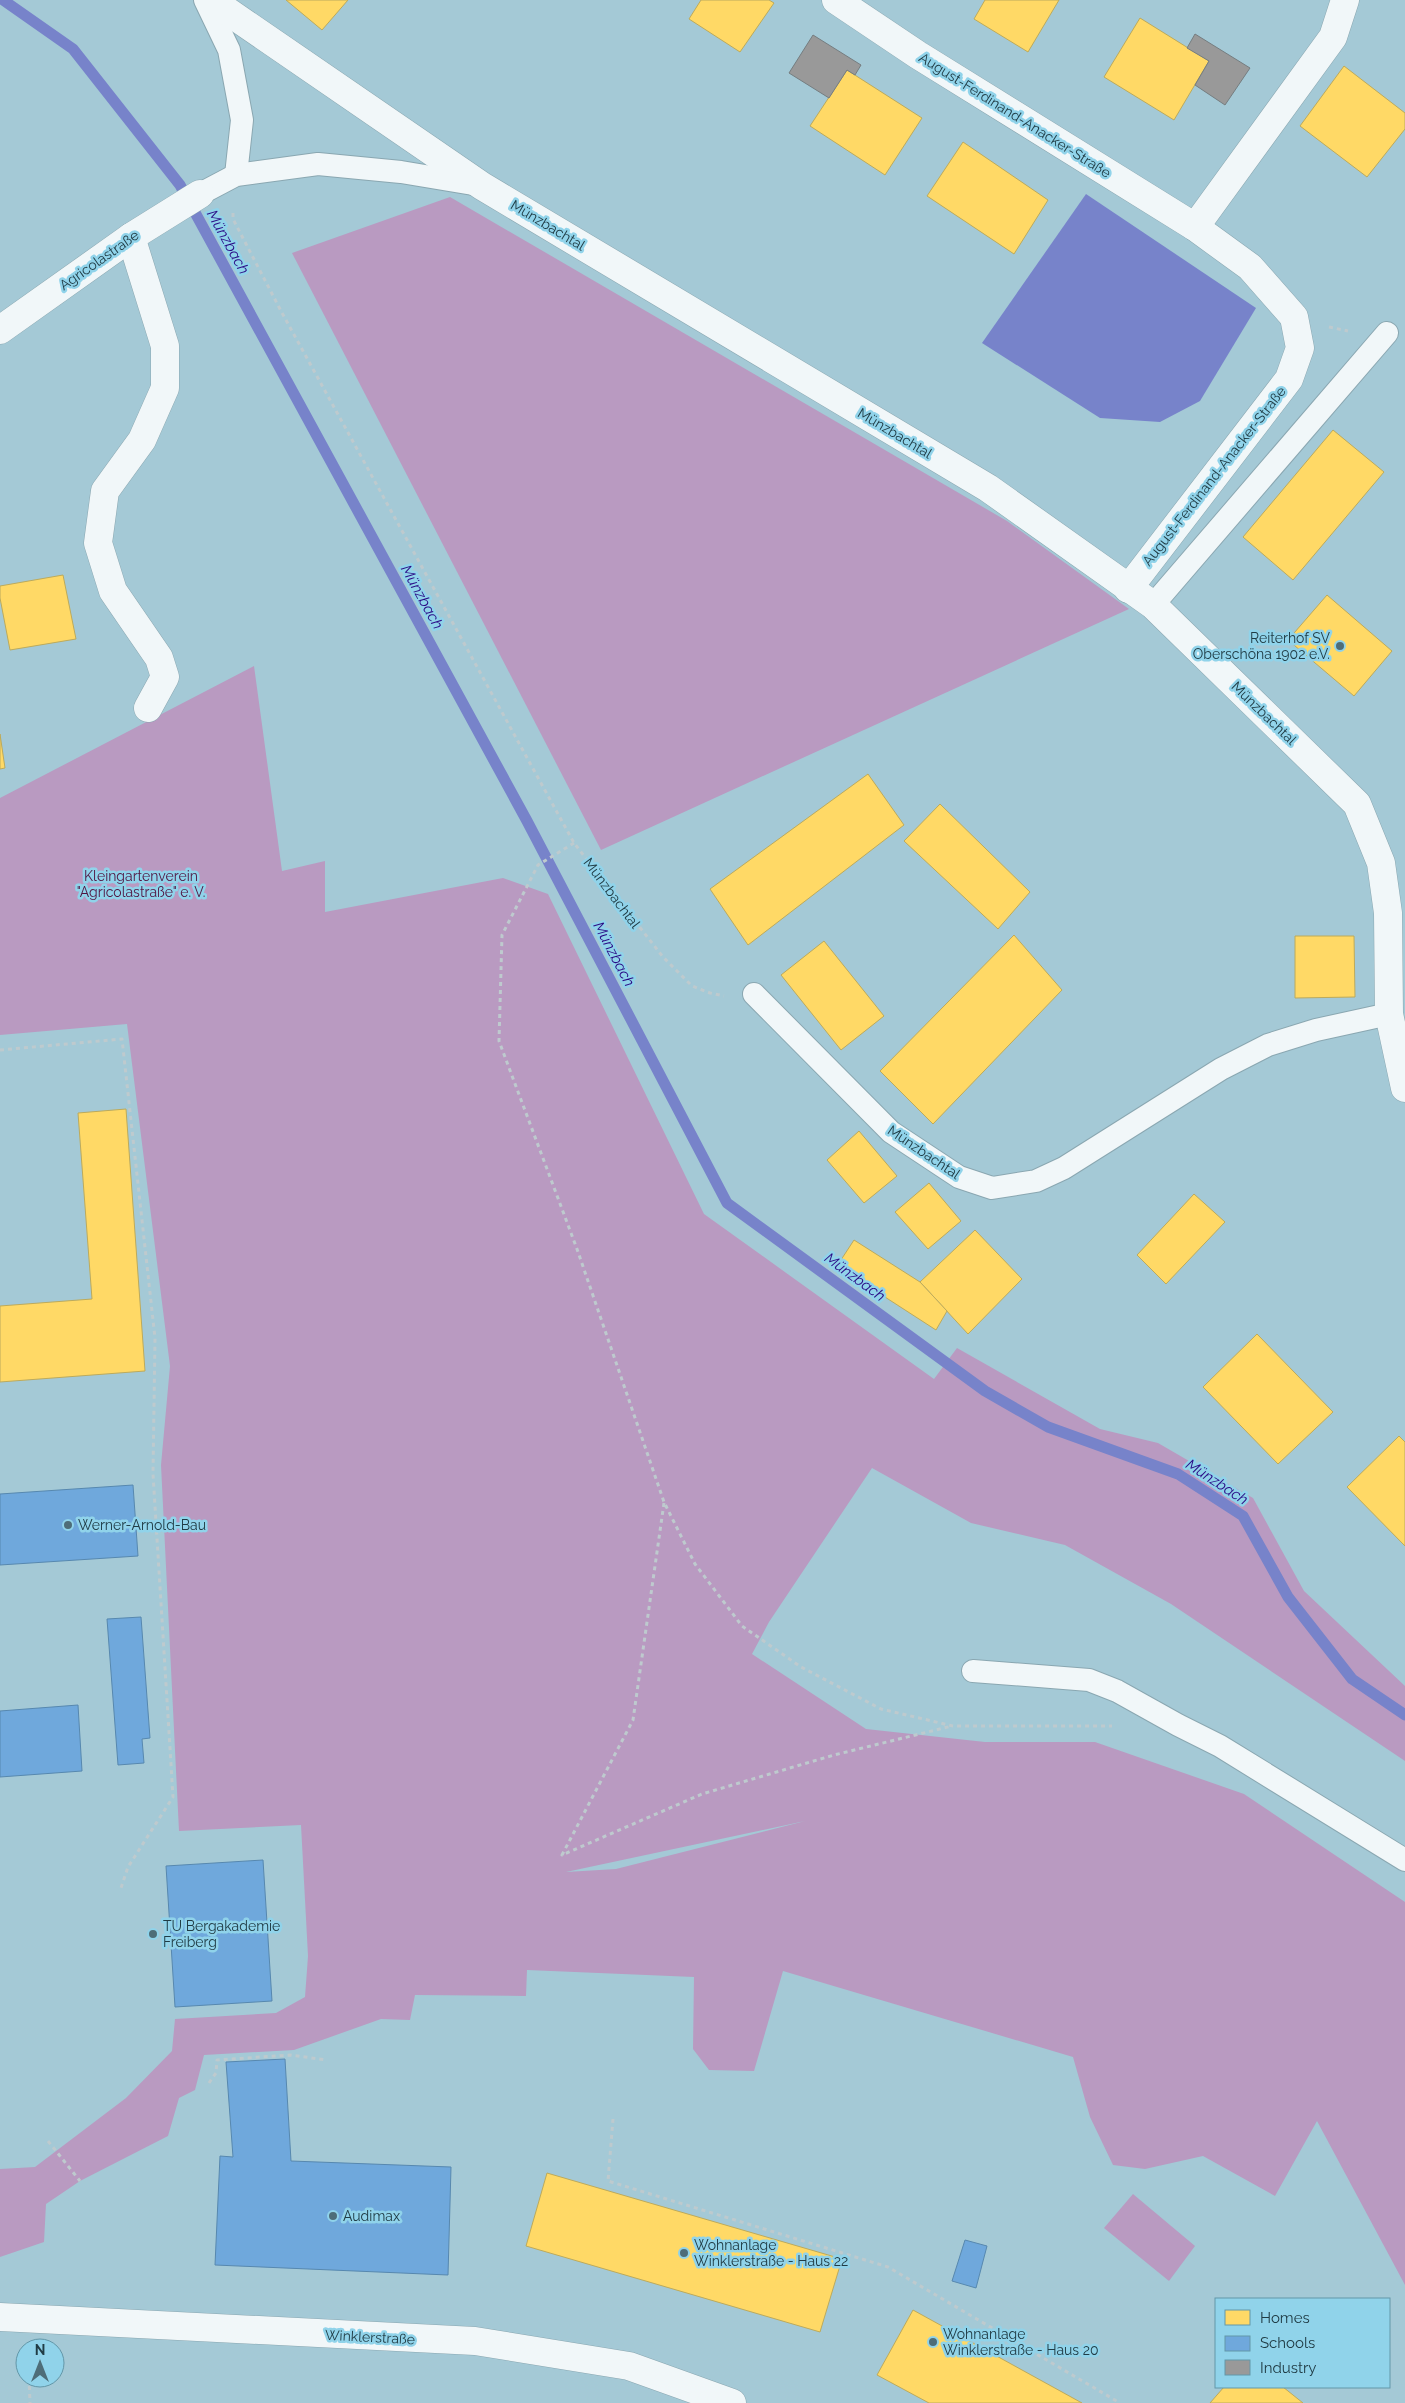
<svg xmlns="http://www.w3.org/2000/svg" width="1405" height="2403" font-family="Raleway,sans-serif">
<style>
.green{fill:#b99ac1;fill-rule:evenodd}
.water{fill:#7783ca}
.homes{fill:#ffd966;stroke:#bcaa5c}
.schools{fill:#6fa8dc;stroke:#5788af}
.industry{fill:#999;stroke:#757d80}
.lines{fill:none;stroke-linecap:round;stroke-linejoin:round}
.stream{stroke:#7783ca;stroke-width:11}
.lane-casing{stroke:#8aa7b1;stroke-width:24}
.street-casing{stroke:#8aa7b1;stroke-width:29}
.path{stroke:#becace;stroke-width:3;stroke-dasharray:4 4;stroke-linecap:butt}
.lane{stroke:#f1f7f9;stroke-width:22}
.street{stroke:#f1f7f9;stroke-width:28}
.poi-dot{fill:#4e6d78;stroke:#90d3ea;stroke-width:2}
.labels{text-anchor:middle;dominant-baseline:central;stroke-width:5;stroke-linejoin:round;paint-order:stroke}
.street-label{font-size:14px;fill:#203c45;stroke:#90d3ea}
.poi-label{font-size:14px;fill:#203c45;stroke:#90d3ea;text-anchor:start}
.park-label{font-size:14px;fill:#511440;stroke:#90d3ea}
.water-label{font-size:15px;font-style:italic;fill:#2a0b85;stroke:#90d3ea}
</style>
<rect width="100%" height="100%" fill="#a4c9d6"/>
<g class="green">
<polygon points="450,197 1007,521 1129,609 601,850 292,253"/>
<path d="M254,666L282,871L325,861V912L503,878L548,894L704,1214L934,1379L957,1348L1100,1429L1158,1443L1253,1498L1304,1591L1405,1686V1761L1171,1604L1065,1545L971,1523L872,1468L769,1622L752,1654L866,1729L985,1742H1095L1244,1794L1405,1902V2285L1317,2121L1275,2196L1203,2156L1145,2169L1113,2165L1090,2117L1073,2057L783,1971L754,2071L709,2070L693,2049L694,1977L527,1970L526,1996L415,1995L410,2020L381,2019L294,2050L204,2055L195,2090L179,2098L168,2136L80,2181L46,2204L44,2242L0,2257V2169L35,2167L126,2098L172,2051L175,2019L276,2013L305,1997L308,1956L301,1825L179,1831L161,1465L170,1366L127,1024L0,1035V798ZM805,1821L616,1869L566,1872Z"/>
<polygon points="1133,2194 1195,2246 1169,2281 1104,2228"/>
</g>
<polygon class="water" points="1086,194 1256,308 1200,401 1160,422 1100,418 982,343"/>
<g class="homes">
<polygon points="286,0 348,0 322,30"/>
<polygon points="701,0 769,0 774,3 740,52 689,19"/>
<polygon points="985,0 1059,0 1028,52 974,19"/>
<polygon points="1140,18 1209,61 1174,120 1104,77"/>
<polygon points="1344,66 1405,113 1405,129 1367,177 1300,126"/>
<polygon points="847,70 922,118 885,175 810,126"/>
<polygon points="963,142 1048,200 1014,254 927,196"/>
<polygon points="1333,430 1384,472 1293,580 1243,537"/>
<polygon points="63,575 76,639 10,650 0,598 0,586"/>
<polygon points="1327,595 1392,651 1354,696 1288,640"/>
<polygon points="0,734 5,768 0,769"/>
<polygon points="868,774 904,825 748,945 710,889"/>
<polygon points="940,804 1030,892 998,929 904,841"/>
<polygon points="1014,935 1062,990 933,1124 880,1071"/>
<polygon points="1295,936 1354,936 1355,997 1295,998"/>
<polygon points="824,941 884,1016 841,1050 781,975"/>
<polygon points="126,1109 145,1371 0,1382 0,1306 92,1299 78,1113"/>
<polygon points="859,1131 897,1176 864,1203 827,1160"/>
<polygon points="929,1183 961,1221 928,1249 895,1212"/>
<polygon points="1194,1194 1225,1222 1166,1284 1137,1255"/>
<polygon points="975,1230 1022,1279 968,1334 920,1282"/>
<polygon points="854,1240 920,1282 947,1311 936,1330 837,1266"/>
<polygon points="1257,1334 1333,1412 1278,1464 1203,1387"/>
<polygon points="1399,1436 1405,1442 1405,1546 1347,1487"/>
<polygon points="547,2173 842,2259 820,2332 526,2246"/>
<polygon points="913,2310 1082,2403 929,2403 877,2375"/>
<polygon points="1224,2387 1283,2387 1303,2403 1210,2403"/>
</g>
<g class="schools">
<polygon points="133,1485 138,1556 0,1565 0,1494"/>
<polygon points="141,1617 150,1738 142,1739 144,1763 118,1765 107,1619"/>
<polygon points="78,1705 82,1771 0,1777 0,1711"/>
<polygon points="263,1860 272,2001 175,2007 166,1866"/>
<polygon points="285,2059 291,2161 451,2167 448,2275 215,2265 220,2156 233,2157 226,2062"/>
<polygon points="965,2240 987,2246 976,2288 952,2281"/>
</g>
<g class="industry">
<polygon points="1195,34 1250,68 1225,105 1195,85 1209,61 1187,48"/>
<polygon points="813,35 861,65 855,75 847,70 829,98 789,73"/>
</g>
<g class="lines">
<polyline class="stream" points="3,0 73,49 180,185 527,821 727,1203 985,1391 1048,1427 1178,1474 1243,1516 1288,1597 1352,1679 1405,1715"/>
<defs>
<g id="lane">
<polyline points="205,0 229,50 242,120 236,175"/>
<polyline points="200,194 236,175 318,164 401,172 479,185"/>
<polyline points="1153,605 1387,333"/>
<polyline points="754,994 891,1132 959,1177 992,1188 1036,1181 1064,1168 1221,1069 1268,1045 1316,1030 1389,1014"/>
<polyline points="973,1671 1089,1680 1117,1691 1178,1725 1220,1746 1405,1860"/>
</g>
<g id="street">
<polyline points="211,0 482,186 988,488 1153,605 1357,804 1381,863 1388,913 1389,1014 1405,1088"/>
<polyline points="836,0 918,55 1195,227 1250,267 1294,317 1300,348 1289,379 1128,589"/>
<polyline points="1195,227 1333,37 1345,0"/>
<polyline points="131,237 165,346 165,388 142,440 105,491 98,543 113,591 159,658 165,677 148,708"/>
<polyline points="0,330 131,237 200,194"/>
<polyline points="0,2317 475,2341 629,2366 732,2403"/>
</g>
</defs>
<use href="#lane" class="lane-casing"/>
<use href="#street" class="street-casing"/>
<g class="path">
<polyline points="233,213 233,219 281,311 574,843 663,957 692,986 710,993 724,996"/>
<polyline points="1329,327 1348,331"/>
<polyline points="574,843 538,865 502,935 499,1041 577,1249 664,1502 695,1564 742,1626 801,1667 881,1709 953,1726 1112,1726"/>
<polyline points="0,1050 122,1039 155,1338 153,1474 173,1797 128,1867 121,1888"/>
<polyline points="664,1503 633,1720 562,1855 702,1794 834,1755 952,1726"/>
<polyline points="209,2083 216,2073 217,2060 290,2055 327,2060"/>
<polyline points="613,2119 608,2181 888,2267 1120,2403"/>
<polyline points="48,2141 80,2181"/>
<polyline points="29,2378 30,2403"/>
</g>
<use href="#lane" class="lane"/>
<use href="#street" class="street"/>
</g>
<g class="poi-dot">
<circle cx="1340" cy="646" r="5"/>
<circle cx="68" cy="1525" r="5"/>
<circle cx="153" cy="1934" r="5"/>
<circle cx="333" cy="2216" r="5"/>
<circle cx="684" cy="2253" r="5"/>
<circle cx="933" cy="2342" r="5"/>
</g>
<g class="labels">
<g class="street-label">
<text transform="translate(1015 115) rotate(32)">August-Ferdinand-Anacker-Straße</text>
<text transform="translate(548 225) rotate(31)">Münzbachtal</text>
<text transform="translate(99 260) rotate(-35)">Agricolastraße</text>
<text transform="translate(895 433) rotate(31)">Münzbachtal</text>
<text transform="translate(1214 476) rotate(-52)">August-Ferdinand-Anacker-Straße</text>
<text transform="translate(1264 713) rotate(44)">Münzbachtal</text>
<text transform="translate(612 893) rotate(53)">Münzbachtal</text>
<text transform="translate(924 1152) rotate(34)">Münzbachtal</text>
<text transform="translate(370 2337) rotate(3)">Winklerstraße</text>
</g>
<g class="poi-label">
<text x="1330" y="638" text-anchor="end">Reiterhof SV<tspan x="1330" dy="16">Oberschöna 1902 e.V.</tspan></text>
<text x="78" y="1525">Werner-Arnold-Bau</text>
<text x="163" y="1926">TU Bergakademie<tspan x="163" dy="16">Freiberg</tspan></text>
<text x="343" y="2216">Audimax</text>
<text x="694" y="2245">Wohnanlage<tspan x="694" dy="16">Winklerstraße - Haus 22</tspan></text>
<text x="943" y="2334">Wohnanlage<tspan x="943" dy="16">Winklerstraße - Haus 20</tspan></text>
</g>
<g class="park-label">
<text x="141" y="876">Kleingartenverein<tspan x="141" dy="16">"Agricolastraße" e. V.</tspan></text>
</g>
<g class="water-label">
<text transform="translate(228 242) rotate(61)">Münzbach</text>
<text transform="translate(422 597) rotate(61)">Münzbach</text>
<text transform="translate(614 954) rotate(62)">Münzbach</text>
<text transform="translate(855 1277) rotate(36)">Münzbach</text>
<text transform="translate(1217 1482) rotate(33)">Münzbach</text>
</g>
</g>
<rect x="1215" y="2298" width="175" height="90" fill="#90d3ea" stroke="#6397a8"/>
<rect x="1225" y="2310" width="25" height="15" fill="#ffd966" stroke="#6397a8"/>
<text x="1260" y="2323" font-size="15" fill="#203c45">Homes</text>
<rect x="1225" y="2336" width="25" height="15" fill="#6fa8dc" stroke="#6397a8"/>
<text x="1260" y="2348" font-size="15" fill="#203c45">Schools</text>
<rect x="1225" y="2360" width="25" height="15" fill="#999999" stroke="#6397a8"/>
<text x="1260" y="2373" font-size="15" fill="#203c45">Industry</text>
<g transform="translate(40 2363)"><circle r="24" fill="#90d3ea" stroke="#6397a8"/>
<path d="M0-4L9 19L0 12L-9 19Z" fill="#4e6d78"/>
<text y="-8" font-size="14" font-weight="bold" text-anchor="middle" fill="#203c45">N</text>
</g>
</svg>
